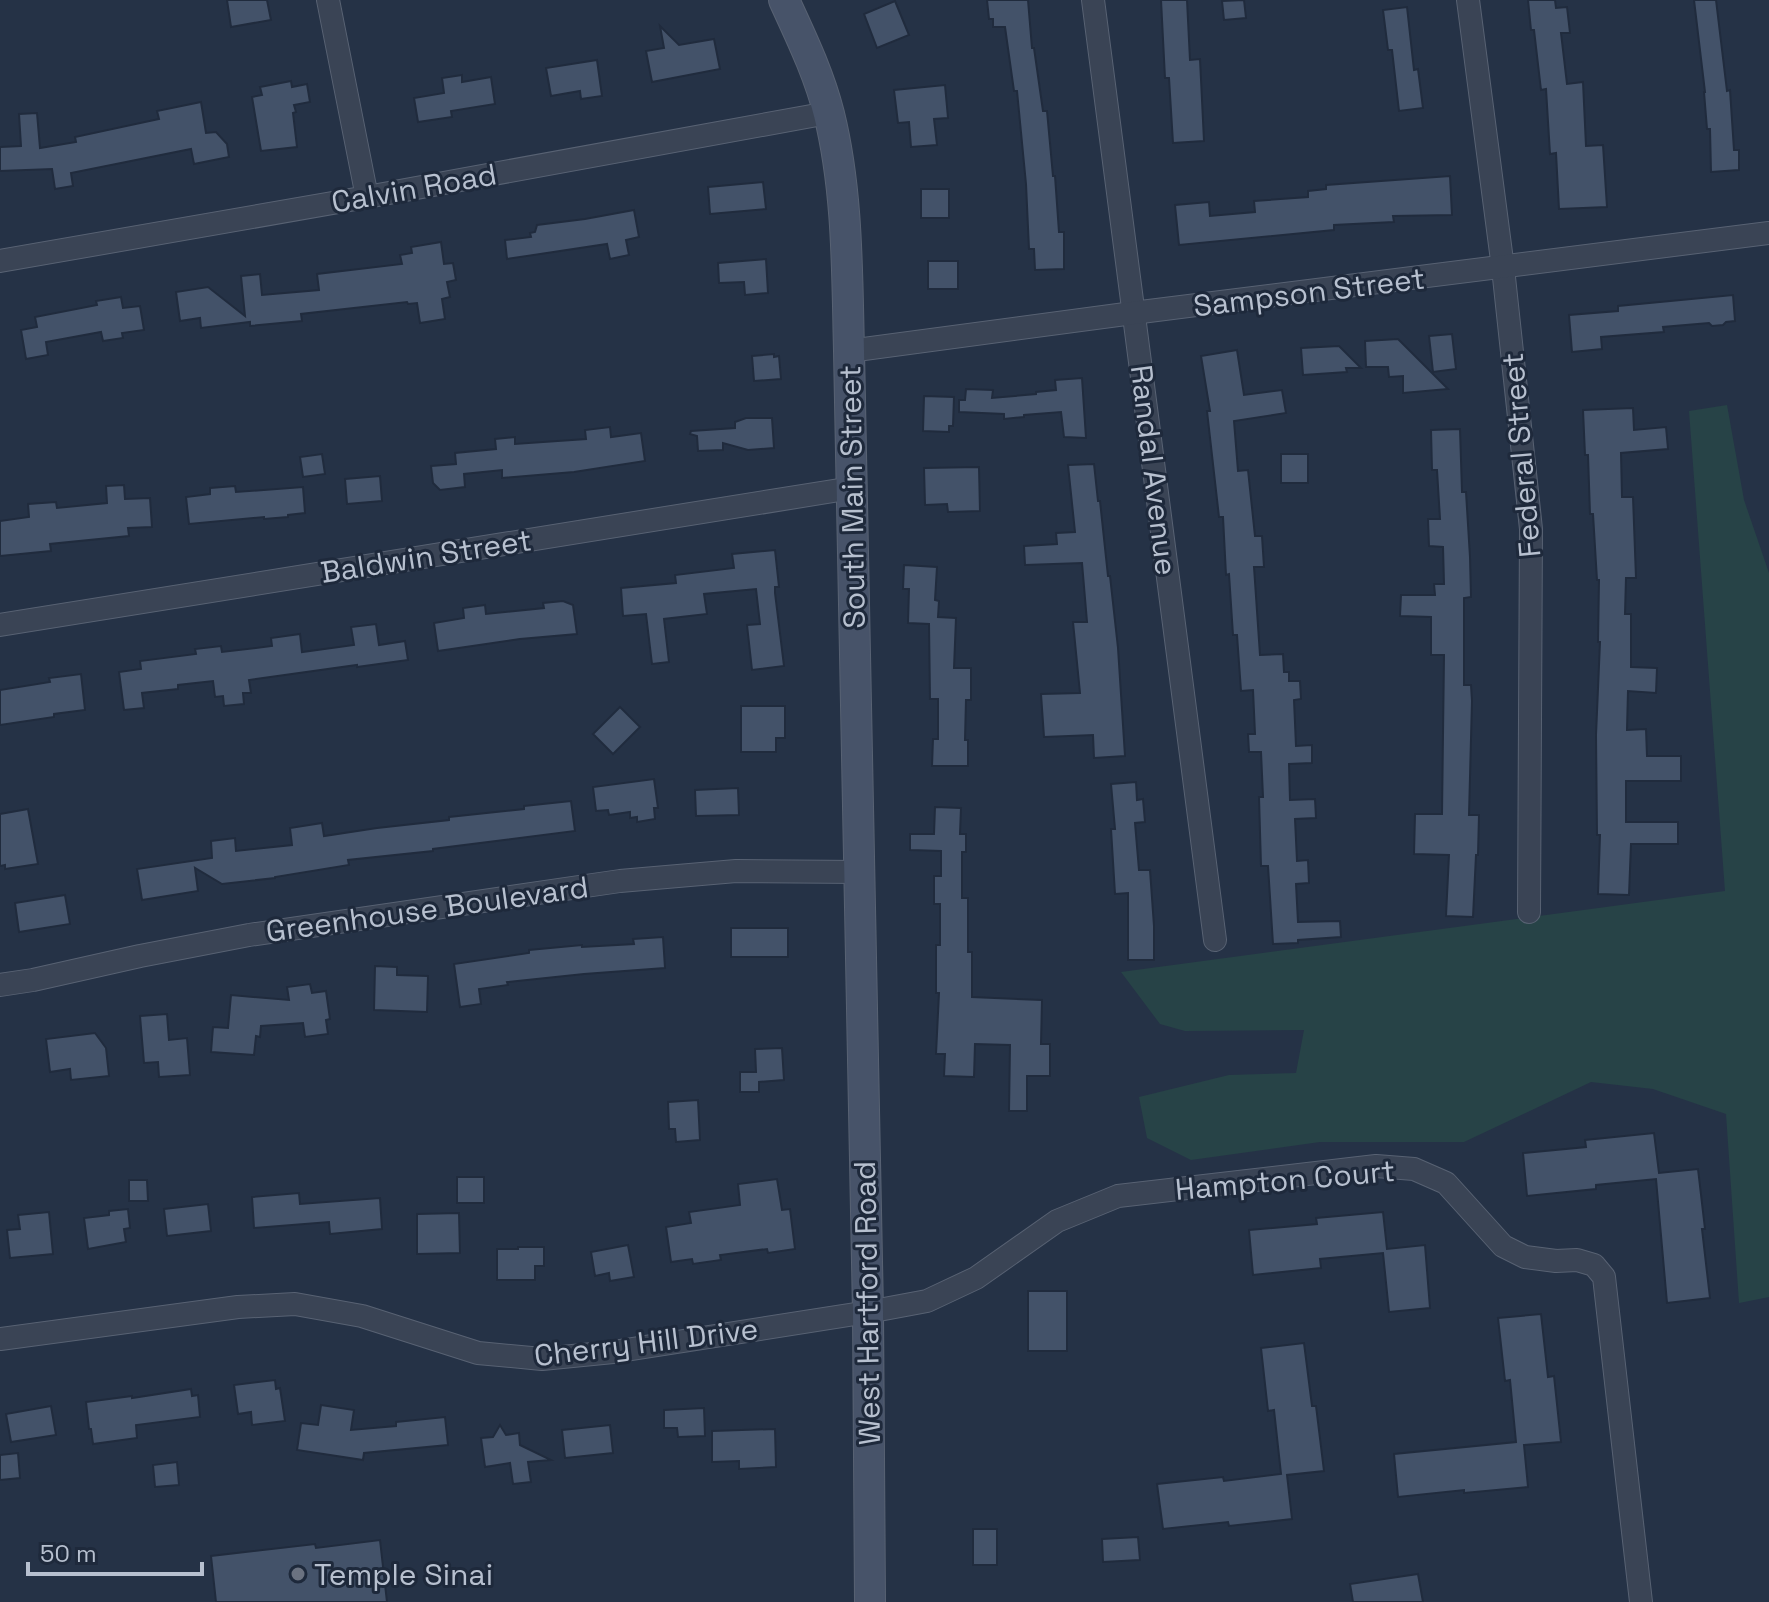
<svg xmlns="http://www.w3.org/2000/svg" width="1769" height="1602" font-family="'Space Grotesk',sans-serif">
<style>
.green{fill:#274347}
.building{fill:#435269;stroke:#202b3d;stroke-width:2}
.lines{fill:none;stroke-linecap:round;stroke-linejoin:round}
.street-casing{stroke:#586273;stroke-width:24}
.secondary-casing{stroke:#586273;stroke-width:32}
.street{stroke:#3a4455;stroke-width:22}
.secondary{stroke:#475369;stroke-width:30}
.worship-dot{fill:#6b7280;stroke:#1e293b;stroke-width:3}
.labels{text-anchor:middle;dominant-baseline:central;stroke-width:6;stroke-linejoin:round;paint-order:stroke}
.street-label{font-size:30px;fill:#b7c0cf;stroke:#1e293b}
.poi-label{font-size:30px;fill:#b7c0cf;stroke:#1e293b;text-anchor:start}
</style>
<rect width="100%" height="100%" fill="#253246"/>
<polygon class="green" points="1727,405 1744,500 1769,573 1769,1297 1739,1303 1726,1114 1653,1089 1591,1082 1464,1142 1320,1142 1191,1160 1147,1138 1139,1097 1229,1075 1296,1073 1304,1030 1185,1031 1160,1024 1121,972 1725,891 1689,411"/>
<g class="building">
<polygon points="227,0 267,0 271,20 231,27"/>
<polygon points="987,0 1028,0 1032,48 1034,48 1043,111 1047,111 1053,176 1055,176 1059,232 1064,232 1064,269 1035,270 1034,249 1029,249 1026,184 1017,91 1014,91 1005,27 993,27 993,19 989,19"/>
<polygon points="1161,0 1187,0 1190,60 1200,59 1204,141 1173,143 1169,78 1165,78"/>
<polygon points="1244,0 1246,18 1224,20 1222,1"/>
<polygon points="1528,0 1555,0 1556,8 1567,7 1570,33 1561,33 1567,84 1583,82 1586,146 1603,145 1607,207 1559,209 1556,153 1550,154 1546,89 1541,90 1534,30 1531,30"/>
<polygon points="1694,0 1716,0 1727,91 1730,90 1734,150 1739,150 1739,170 1711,172 1710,129 1707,129 1704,92 1705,92"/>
<polygon points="895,1 909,35 877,48 864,14"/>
<polygon points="1407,7 1414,70 1418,69 1423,108 1399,111 1392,50 1388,50 1383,10"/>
<polygon points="660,26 679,45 714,39 720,69 652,82 646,51 664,48"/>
<polygon points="597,60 602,96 581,99 580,91 551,96 546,68"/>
<polygon points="462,75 462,82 491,77 495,104 451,111 452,117 418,122 414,98 444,93 442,78"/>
<polygon points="291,81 292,87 307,84 310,102 294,105 296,112 293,113 297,147 261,151 252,97 262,95 260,87"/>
<polygon points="945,85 948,118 934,119 937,145 911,147 909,122 898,123 894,90"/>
<polygon points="201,102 206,133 216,132 227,144 229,157 194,164 191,149 71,173 73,186 55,189 52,169 0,171 0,147 21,146 19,114 37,113 40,148 76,142 75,137 159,119 157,111"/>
<polygon points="1450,176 1452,215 1393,216 1394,222 1334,225 1334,230 1179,245 1175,205 1209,202 1210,216 1255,212 1254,201 1308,197 1308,191 1326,189 1326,185"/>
<polygon points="763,182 766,209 710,214 708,187"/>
<rect x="921" y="189" width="28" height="29"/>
<polygon points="634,210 639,237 626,240 629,255 610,259 607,244 507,259 505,240 531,237 530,233 535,232 537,225 585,219"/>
<polygon points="441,242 444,264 453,263 456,280 447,282 450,297 442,299 445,319 420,323 417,303 408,304 407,302 301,314 302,321 250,326 250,322 201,328 200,318 180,321 176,292 208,287 245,316 241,276 260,274 262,295 319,290 317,274 402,264 400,255 412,253 411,247"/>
<polygon points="766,259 768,293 745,295 744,282 719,283 718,263"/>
<rect x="928" y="261" width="30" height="28"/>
<polygon points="1733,295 1735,321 1726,322 1723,325 1712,326 1709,323 1663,327 1664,332 1601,337 1602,349 1572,352 1569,315 1618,311 1618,306"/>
<polygon points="121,297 123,308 140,306 144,330 122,333 123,338 103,341 101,332 46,342 48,355 26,359 21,330 37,327 35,317 97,305 96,301"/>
<polygon points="1452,334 1456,369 1433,372 1429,336"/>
<polygon points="1398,339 1448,389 1403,393 1403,376 1389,377 1388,367 1366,367 1365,341"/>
<polygon points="1339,346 1361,368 1346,368 1347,372 1303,375 1301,348"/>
<polygon points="1237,350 1244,395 1282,390 1286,413 1234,421 1238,471 1248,470 1255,536 1262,536 1264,567 1254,567 1260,655 1283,654 1284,672 1289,672 1289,681 1300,681 1301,699 1294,700 1296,746 1312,745 1312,763 1289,764 1290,800 1315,799 1316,818 1295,819 1297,861 1308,860 1309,883 1296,884 1298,922 1340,921 1341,937 1298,940 1298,943 1273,944 1268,866 1261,866 1259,797 1263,797 1261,752 1249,752 1248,734 1255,734 1253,690 1241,691 1237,635 1233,635 1229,574 1226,575 1223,517 1219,517 1207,411 1210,411 1201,356"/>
<polygon points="774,354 774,357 779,356 781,379 754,381 752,356"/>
<polygon points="1082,378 1086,438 1064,437 1061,412 1024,415 1024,417 1004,419 1004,414 959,412 959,400 965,400 966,389 993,390 992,398 1036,394 1036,392 1056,390 1055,380"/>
<polygon points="924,396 954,397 953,426 949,426 949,432 923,431"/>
<polygon points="1633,408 1634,430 1666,427 1668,449 1621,453 1622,497 1633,497 1636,578 1626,578 1625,614 1631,614 1631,667 1657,668 1656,693 1628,691 1627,730 1646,729 1647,756 1681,756 1681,781 1626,781 1626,822 1678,822 1678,844 1631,844 1629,895 1598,894 1600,835 1597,835 1596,735 1600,642 1598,642 1599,580 1597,580 1593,514 1590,514 1588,455 1585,455 1583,410"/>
<polygon points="746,418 772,418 774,448 748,450 723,443 723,450 698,451 697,436 690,434 691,431 735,428 735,422"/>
<polygon points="610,427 611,437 641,433 645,461 574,472 502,478 502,470 464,474 465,487 440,490 433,483 431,466 456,464 455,453 496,449 495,439 515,437 515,444 586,439 585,430"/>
<polygon points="1460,429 1462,492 1466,492 1470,557 1471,597 1464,598 1464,685 1471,685 1472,701 1469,815 1479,815 1478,855 1476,855 1473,917 1446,916 1449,855 1414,854 1415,814 1442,814 1444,655 1431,655 1431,617 1400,616 1401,595 1435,595 1434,584 1444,584 1443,547 1429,546 1428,519 1440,519 1437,470 1432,470 1431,430"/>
<polygon points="322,454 325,474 303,477 300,457"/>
<rect x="1281" y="454" width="27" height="29"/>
<polygon points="1094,464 1098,501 1100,501 1108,576 1110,576 1118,648 1125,756 1094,758 1093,735 1044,737 1041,694 1080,693 1073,622 1087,622 1082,563 1025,565 1024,546 1057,544 1056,533 1075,532 1068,465"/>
<polygon points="979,467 980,511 948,512 947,504 925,505 924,468"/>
<polygon points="380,476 382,501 347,504 345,479"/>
<polygon points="124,485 125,499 150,498 152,527 128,528 129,536 50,544 51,551 0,556 0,521 29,517 28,504 56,502 57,508 107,503 106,486"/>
<polygon points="235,486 236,492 303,487 305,513 288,515 288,517 264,519 264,517 189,524 186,497 210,494 210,488"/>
<polygon points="775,550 779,587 775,587 775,593 784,666 752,670 747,625 760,624 756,589 704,594 707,614 664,619 669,662 652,664 646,614 623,616 621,588 676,583 675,575 734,568 732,554"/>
<polygon points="904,565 937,567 935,600 939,601 938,617 956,618 954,668 971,668 971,700 966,700 965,740 968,740 968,766 932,766 933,739 938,739 938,699 930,699 929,624 908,623 909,589 903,589"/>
<polygon points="563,601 573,605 577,634 520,639 438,651 434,623 464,618 463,608 485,605 486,614 544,608 543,603"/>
<polygon points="376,624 379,645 405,641 408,660 357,667 357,665 249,680 251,693 243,693 244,704 224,706 223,696 215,697 213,681 178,685 178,689 142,693 144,708 124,710 119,672 141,669 140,661 196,654 195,649 221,646 222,652 272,646 271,638 300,634 302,652 354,645 351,627"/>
<polygon points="81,674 85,710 54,714 54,717 0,725 0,690 50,682 49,678"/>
<polygon points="741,706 785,706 785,738 776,738 776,752 741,752"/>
<polygon points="620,707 640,727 613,754 593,734"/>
<polygon points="654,779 658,808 654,808 655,819 637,822 637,817 630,818 630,812 609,815 608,810 596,811 593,787"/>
<polygon points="1136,782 1137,800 1143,799 1145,822 1135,823 1139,870 1150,870 1154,926 1154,960 1128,960 1128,893 1115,894 1111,829 1115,829 1111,784"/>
<polygon points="738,788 739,815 696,816 695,790"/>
<polygon points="571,801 575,831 433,849 433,851 348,860 349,865 275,877 275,878 222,884 195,868 198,891 142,900 137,869 212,858 211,841 235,838 236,851 292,845 290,828 322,823 324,836 377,828 449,820 449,817 524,809 524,806"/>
<polygon points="935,807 961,808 960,834 966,834 966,852 962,852 962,898 968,898 968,952 972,952 972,997 1042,1000 1041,1044 1050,1044 1050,1076 1027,1076 1027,1111 1009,1111 1010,1045 975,1044 974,1077 944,1076 945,1054 936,1054 939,993 936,993 936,945 940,945 940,904 934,904 934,876 941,876 941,851 910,850 910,834 934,834"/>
<polygon points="28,809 38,864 5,869 5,865 0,866 0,814"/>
<polygon points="65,895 70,924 19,932 15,903"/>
<rect x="731" y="928" width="57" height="29"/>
<polygon points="663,937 665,968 584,974 507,982 508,985 479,989 481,1004 460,1007 454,964 529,953 529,950 582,945 582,947 634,944 633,939"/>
<polygon points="375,966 397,967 397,975 428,976 427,1012 374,1010"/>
<polygon points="310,984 312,993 326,991 330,1019 326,1020 328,1034 305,1037 303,1023 261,1026 260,1037 256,1036 254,1055 211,1052 213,1027 228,1028 231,995 289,1000 287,987"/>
<polygon points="167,1014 169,1040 187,1038 190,1075 159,1077 158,1062 144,1063 140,1016"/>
<polygon points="95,1033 106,1048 109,1076 71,1080 70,1069 50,1072 46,1039"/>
<polygon points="782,1048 784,1080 759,1082 759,1092 740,1092 740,1072 756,1072 755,1049"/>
<polygon points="698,1100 700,1140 676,1142 675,1129 669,1129 668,1102"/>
<polygon points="1654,1133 1659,1173 1698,1169 1705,1229 1702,1229 1710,1298 1667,1303 1656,1179 1596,1185 1596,1189 1527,1196 1523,1153 1586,1147 1585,1140"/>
<rect x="457" y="1177" width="27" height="26"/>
<polygon points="777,1179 782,1210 790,1209 795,1249 768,1253 767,1249 720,1255 721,1260 693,1264 692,1259 671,1262 666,1227 691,1223 689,1212 740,1205 738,1184"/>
<polygon points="129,1180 147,1180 148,1201 129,1201"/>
<polygon points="299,1193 300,1204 380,1198 382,1229 330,1234 329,1222 254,1228 252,1197"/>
<polygon points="208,1204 211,1231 167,1236 164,1209"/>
<polygon points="128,1209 130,1228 124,1229 126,1242 88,1249 84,1218 109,1215 109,1211"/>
<polygon points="49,1212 53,1254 10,1258 7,1230 20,1229 18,1215"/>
<polygon points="1383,1212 1387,1249 1425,1245 1430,1308 1389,1312 1383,1253 1320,1259 1321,1268 1253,1275 1249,1230 1317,1224 1316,1218"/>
<polygon points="459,1213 460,1253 417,1254 417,1214"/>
<polygon points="628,1245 634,1277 610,1281 609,1273 595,1276 591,1252"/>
<polygon points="518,1247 544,1247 544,1266 535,1266 535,1280 497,1280 497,1249 518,1249"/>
<rect x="1028" y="1291" width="39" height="60"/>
<polygon points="1541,1314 1548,1377 1554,1376 1561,1442 1524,1445 1528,1487 1464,1493 1464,1490 1398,1497 1394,1454 1516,1442 1510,1380 1505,1381 1498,1318"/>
<polygon points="1304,1343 1312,1406 1316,1406 1324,1471 1287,1475 1292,1519 1229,1526 1228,1522 1163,1529 1157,1484 1223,1477 1224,1481 1281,1474 1274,1410 1268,1411 1261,1348"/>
<polygon points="275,1380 276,1389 280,1388 285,1421 252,1425 251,1412 238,1414 234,1385"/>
<polygon points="191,1389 192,1396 198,1395 200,1417 136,1425 137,1438 93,1444 91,1429 89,1429 86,1402 132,1396 132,1398"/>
<polygon points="321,1405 354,1410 351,1430 396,1426 396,1422 445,1417 448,1445 364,1453 363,1460 297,1450 301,1423 318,1425"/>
<polygon points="51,1406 56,1435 11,1442 6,1414"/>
<polygon points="704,1408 705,1436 678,1437 677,1428 664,1428 664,1410"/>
<polygon points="500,1425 506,1435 519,1433 520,1445 551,1460 528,1462 531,1482 513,1484 510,1463 485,1467 481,1438 493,1437"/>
<polygon points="610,1425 613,1453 565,1458 562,1430"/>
<polygon points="775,1429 776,1467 739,1469 739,1461 712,1462 712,1431"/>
<polygon points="18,1453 20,1478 0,1480 0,1455"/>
<polygon points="177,1462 179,1485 155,1487 153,1465"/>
<rect x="973" y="1529" width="24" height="36"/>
<polygon points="1138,1537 1140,1560 1103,1562 1102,1539"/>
<polygon points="380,1540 387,1602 216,1602 211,1556 315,1544 316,1548"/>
<polygon points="1418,1574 1423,1602 1353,1602 1350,1584"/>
</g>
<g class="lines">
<defs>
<g id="street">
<polyline points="328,0 367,197"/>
<polyline points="1093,0 1215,940"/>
<polyline points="1468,0 1503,268 1531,529 1529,912"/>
<polyline points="0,261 367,197 828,113"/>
<polyline points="849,351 1133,313 1769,233"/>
<polyline points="0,625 852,488"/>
<polyline points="0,985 33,980 140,956 249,935 620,881 736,871 859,872"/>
<polyline points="0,1339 238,1307 295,1304 362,1316 478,1353 542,1359 613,1352 868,1312 927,1301 976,1278 1057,1221 1118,1196 1376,1166 1414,1169 1446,1183 1503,1246 1525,1257 1556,1261 1577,1260 1594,1265 1604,1277 1641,1602"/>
</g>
<path id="secondary" d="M784,0C801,37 819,74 829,114C848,191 847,272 849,351L868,1312L870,1602"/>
</defs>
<use href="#street" class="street-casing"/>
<use href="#secondary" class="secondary-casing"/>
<use href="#street" class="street"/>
<use href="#secondary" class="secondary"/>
</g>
<circle class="worship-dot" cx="298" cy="1574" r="8"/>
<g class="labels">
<g class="street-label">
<text transform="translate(414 188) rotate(-10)">Calvin Road</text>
<text transform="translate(1309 292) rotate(-7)">Sampson Street</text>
<text transform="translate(1521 455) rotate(-95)">Federal Street</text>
<text transform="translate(1154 470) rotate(83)">Randal Avenue</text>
<text transform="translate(852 497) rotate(-91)">South Main Street</text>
<text transform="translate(426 556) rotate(-9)">Baldwin Street</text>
<text transform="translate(427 909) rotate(-8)">Greenhouse Boulevard</text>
<text transform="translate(1285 1180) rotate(-5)">Hampton Court</text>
<text transform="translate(867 1303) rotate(-91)">West Hartford Road</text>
<text transform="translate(646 1342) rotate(-7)">Cherry Hill Drive</text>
</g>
<g class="poi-label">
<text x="314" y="1574">Temple Sinai</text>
</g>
</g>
<path d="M28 1562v12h174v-12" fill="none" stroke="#b7c0cf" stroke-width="4"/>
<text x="40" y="1562" font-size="24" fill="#b7c0cf" stroke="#1e293b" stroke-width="6" paint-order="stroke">50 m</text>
</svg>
